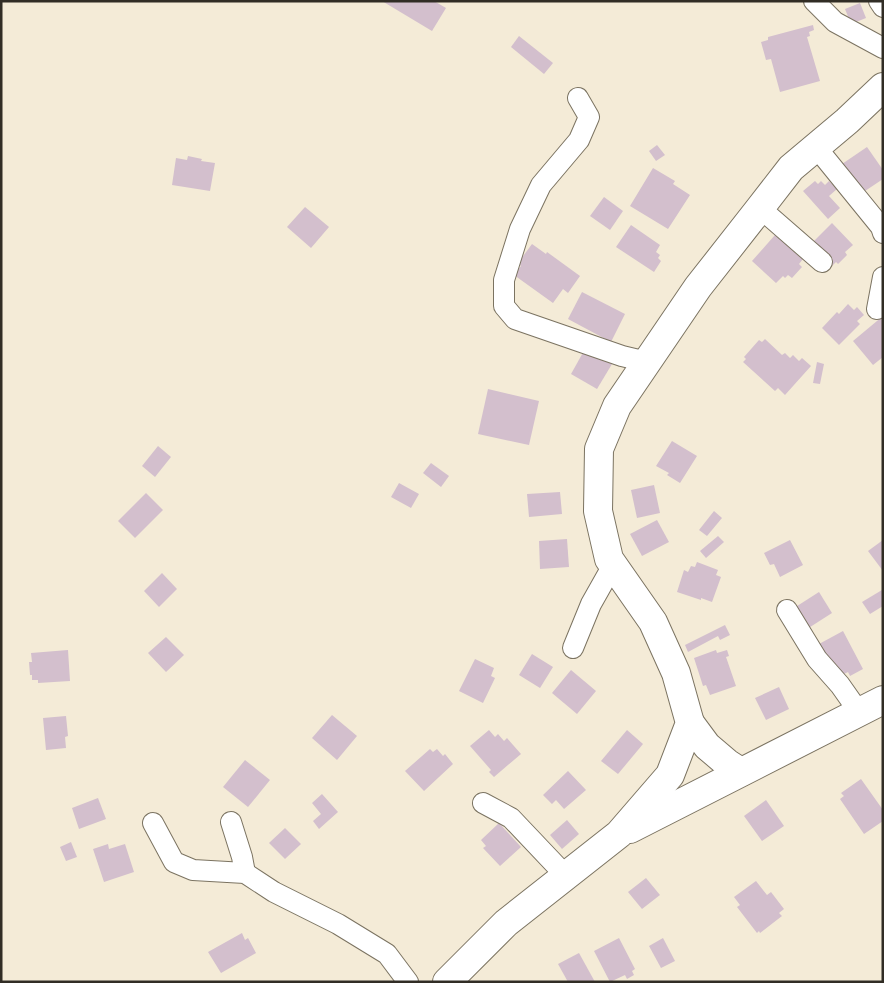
<svg xmlns="http://www.w3.org/2000/svg" width="884" height="983" font-family="'Asap Condensed',sans-serif">
<style>
.building{fill:#d3bfcd}
.lines{fill:none;stroke-linecap:round;stroke-linejoin:round}
.street-casing{stroke:#7b7361;stroke-width:22}
.secondary-casing{stroke:#7b7361;stroke-width:30}
.street{stroke:#fff;stroke-width:20}
.secondary{stroke:#fff;stroke-width:28}
</style>
<rect width="100%" height="100%" fill="#f4ebd7"/>
<g class="building">
<polygon points="382,1 434,1 446,8 432,31"/>
<polygon points="860,3 866,18 851,24 845,9"/>
<polygon points="813,25 814,30 809,32 810,36 807,37 820,81 780,92 771,59 766,60 761,42 768,40 768,37"/>
<polygon points="519,36 553,63 544,74 511,47"/>
<polygon points="657,145 665,155 656,161 649,151"/>
<polygon points="867,147 883,170 883,179 862,193 842,164"/>
<polygon points="188,156 202,159 201,161 215,163 210,191 172,185 176,158 187,160"/>
<polygon points="653,168 675,181 673,184 690,195 668,229 630,206"/>
<polygon points="815,181 818,184 821,181 825,185 829,181 837,189 829,196 840,208 828,219 803,191"/>
<polygon points="604,197 623,211 610,230 590,216"/>
<polygon points="305,207 329,227 311,248 287,227"/>
<polygon points="832,223 853,245 845,252 847,255 838,264 836,262 832,266 814,247 817,244 814,241"/>
<polygon points="631,225 660,245 656,252 660,255 658,258 661,261 654,272 616,247"/>
<polygon points="775,235 803,259 799,264 802,267 792,278 788,275 785,278 783,276 776,283 752,261"/>
<polygon points="532,244 546,254 547,252 580,276 568,293 563,289 553,303 514,275 521,266 518,263"/>
<polygon points="582,292 625,314 611,342 568,319"/>
<polygon points="848,304 854,310 857,307 864,315 857,321 860,324 839,345 822,328 837,312 839,314"/>
<polygon points="883,316 883,357 873,365 853,341"/>
<polygon points="765,339 782,355 785,353 790,358 793,355 799,361 802,358 811,366 785,395 778,388 775,391 743,362 746,359 744,357 759,340 762,342"/>
<polygon points="585,349 612,364 597,389 571,374"/>
<polygon points="817,362 824,364 820,384 813,383"/>
<polygon points="488,389 539,401 529,445 478,434"/>
<polygon points="672,441 697,456 680,483 667,475 669,473 656,466"/>
<polygon points="158,446 171,457 155,477 142,466"/>
<polygon points="431,463 449,476 441,487 423,473"/>
<polygon points="399,483 419,494 411,508 391,497"/>
<polygon points="654,485 660,513 637,518 631,490"/>
<polygon points="560,492 562,514 529,517 527,494"/>
<polygon points="146,493 163,510 135,538 118,521"/>
<polygon points="714,511 722,518 707,536 699,530"/>
<polygon points="657,520 669,542 642,556 630,534"/>
<polygon points="718,536 724,542 706,558 700,551"/>
<polygon points="567,539 569,567 540,569 539,541"/>
<polygon points="790,540 803,565 780,577 774,564 770,565 764,553"/>
<polygon points="883,540 883,571 868,551"/>
<polygon points="697,562 718,570 716,575 721,577 712,602 701,598 701,600 677,592 684,570 688,572 691,566 695,567"/>
<polygon points="162,573 177,589 159,607 144,591"/>
<polygon points="882,590 883,591 883,606 870,614 862,602"/>
<polygon points="819,592 832,613 807,629 794,608"/>
<polygon points="725,625 730,635 720,640 718,636 688,652 685,645"/>
<polygon points="843,631 863,669 850,676 848,672 842,675 835,674 819,644"/>
<polygon points="166,637 184,655 166,672 148,653"/>
<polygon points="68,650 70,681 38,683 38,680 32,680 32,675 30,675 29,662 32,662 31,653"/>
<polygon points="716,650 717,653 727,650 729,656 726,657 736,686 710,695 706,685 703,686 694,658"/>
<polygon points="532,654 553,667 540,688 519,675"/>
<polygon points="475,659 494,668 491,676 495,678 483,703 459,691"/>
<polygon points="571,670 596,691 577,714 552,693"/>
<polygon points="779,687 789,709 766,720 755,698"/>
<polygon points="332,715 357,736 337,760 312,738"/>
<polygon points="66,716 68,736 65,737 66,748 46,750 43,718"/>
<polygon points="489,730 495,737 498,734 504,741 507,738 521,754 494,777 489,772 491,770 470,746"/>
<polygon points="627,730 643,744 618,774 601,761"/>
<polygon points="430,749 433,752 437,749 443,756 445,754 453,764 424,791 405,771"/>
<polygon points="245,760 270,780 248,807 223,787"/>
<polygon points="568,771 586,790 564,809 556,800 552,804 543,795"/>
<polygon points="861,779 883,810 883,821 864,834 840,799 844,796 841,793"/>
<polygon points="322,794 338,812 319,829 313,821 321,814 312,803"/>
<polygon points="98,798 106,819 79,829 72,808"/>
<polygon points="766,800 784,826 762,841 744,816"/>
<polygon points="567,820 579,834 562,849 550,835"/>
<polygon points="499,823 521,847 500,866 483,848 486,846 481,840"/>
<polygon points="285,828 301,844 285,859 269,843"/>
<polygon points="71,842 77,857 66,861 60,847"/>
<polygon points="108,844 109,849 125,844 134,872 104,882 93,849"/>
<polygon points="646,878 660,895 642,909 628,892"/>
<polygon points="756,881 767,895 771,892 784,909 779,913 782,916 760,933 759,931 757,933 737,907 740,905 734,897"/>
<polygon points="242,933 245,940 248,938 256,953 221,973 208,952"/>
<polygon points="619,938 635,969 632,971 634,975 627,979 625,975 610,982 594,951"/>
<polygon points="663,938 675,961 661,968 649,946"/>
<polygon points="579,953 595,982 568,982 558,964"/>
</g>
<g class="lines">
<defs>
<g id="street">
<polyline points="814,1 835,22 883,48"/>
<polyline points="879,1 883,7"/>
<polyline points="578,98 589,117 579,140 541,185 520,229 504,280 504,306 515,319 622,356 647,362"/>
<polyline points="816,147 881,227 883,233"/>
<polyline points="760,208 822,262"/>
<polyline points="877,309 883,277"/>
<polyline points="787,610 817,659 840,685 859,712"/>
<polyline points="573,648 591,604 613,565"/>
<polyline points="483,803 511,818 566,876"/>
<polyline points="231,822 242,857 245,873"/>
<polyline points="153,823 174,862 193,870 245,873 274,892 338,924 387,954 408,982"/>
</g>
<g id="secondary">
<polyline points="690,723 707,746 727,763 741,772"/>
<polyline points="630,829 883,700"/>
<polyline points="447,982 506,923 619,834 670,775 690,723 676,673 653,622 609,559 598,511 599,449 617,406 698,287 760,208 791,168 847,121 883,87"/>
</g>
</defs>
<use href="#street" class="street-casing"/>
<use href="#secondary" class="secondary-casing"/>
<use href="#street" class="street"/>
<use href="#secondary" class="secondary"/>
</g>
<rect width="884" height="983" fill="none" stroke="#312d25" stroke-width="5"/>
</svg>
